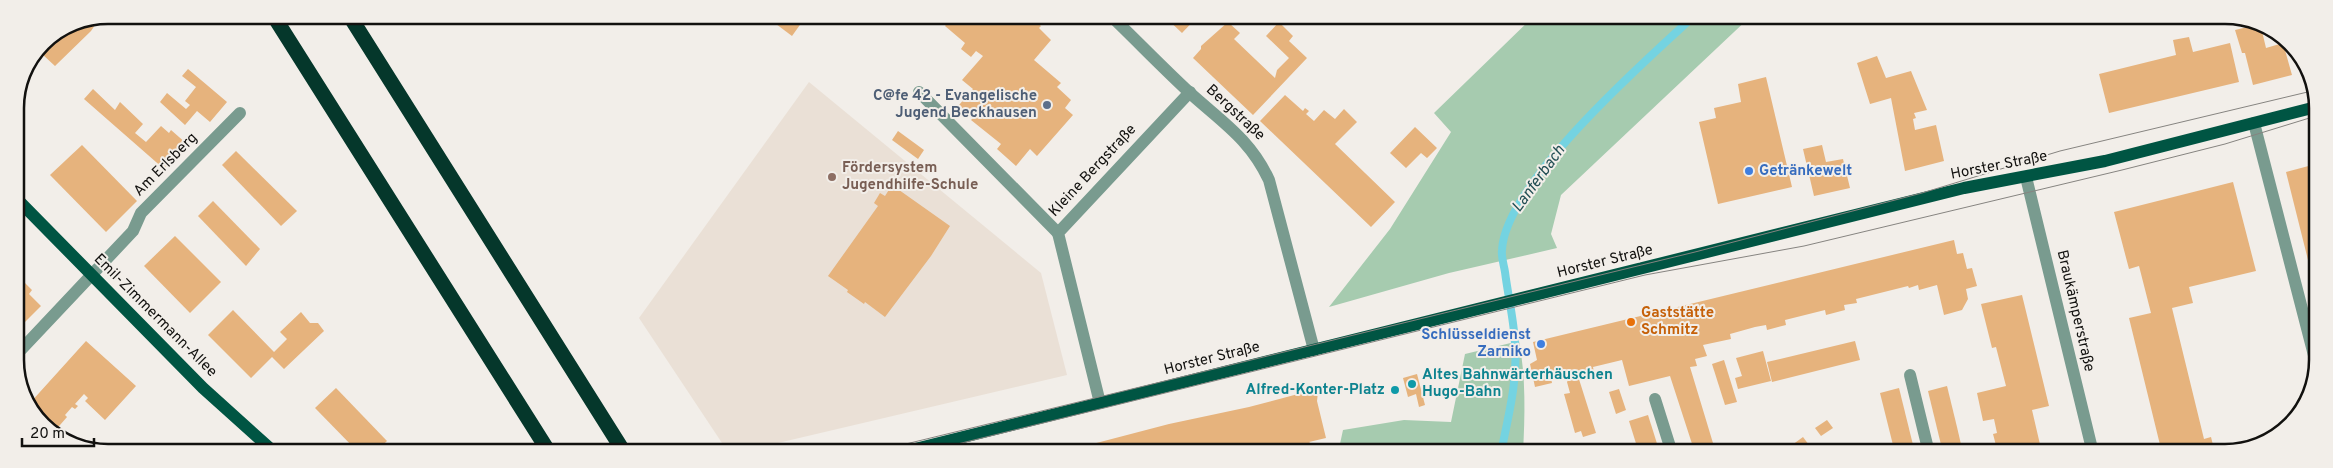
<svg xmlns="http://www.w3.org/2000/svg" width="2333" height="468" font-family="Overpass,sans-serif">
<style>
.built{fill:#eae0d6}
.green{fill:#a6cbaf}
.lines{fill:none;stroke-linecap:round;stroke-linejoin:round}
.stream{stroke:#74d3e1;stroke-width:8}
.building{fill:#e6b37d}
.minor{stroke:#799b8f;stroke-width:12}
.major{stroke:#005543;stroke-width:12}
.highway{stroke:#05372b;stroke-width:15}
.tram{stroke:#868480;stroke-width:1}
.service-dot{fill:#5c6f8a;stroke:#f2eee9;stroke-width:2}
.shop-dot{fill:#3f7fe0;stroke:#f2eee9;stroke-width:2}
.education-dot{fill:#8d6e63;stroke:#f2eee9;stroke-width:2}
.food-dot{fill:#e8710a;stroke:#f2eee9;stroke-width:2}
.culture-dot{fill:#0f9aa8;stroke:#f2eee9;stroke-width:2}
.labels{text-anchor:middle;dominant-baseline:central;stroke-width:4;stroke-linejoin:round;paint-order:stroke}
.service-label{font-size:15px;font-weight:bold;fill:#4e5e75;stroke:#f2eee9;text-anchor:end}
.street-label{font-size:15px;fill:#12110f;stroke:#f2eee9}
.education-label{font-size:15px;font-weight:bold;fill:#785e54;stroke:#f2eee9;text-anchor:start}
.shop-label{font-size:15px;font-weight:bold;fill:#366cbe;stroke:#f2eee9;text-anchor:start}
.food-label{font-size:15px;font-weight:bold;fill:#c56008;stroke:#f2eee9;text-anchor:start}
.culture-label{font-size:15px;font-weight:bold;fill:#0d838f;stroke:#f2eee9;text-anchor:start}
.water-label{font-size:16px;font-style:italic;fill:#224e54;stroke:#f2eee9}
.rim{fill:none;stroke:#12110f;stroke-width:2.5}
</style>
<rect width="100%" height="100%" fill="#f2eee9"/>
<polygon class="built" points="809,82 1041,273 1067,375 740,452 728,452 639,318"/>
<g class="green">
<polygon points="1534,16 1751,16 1561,195 1551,234 1557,248 1449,273 1329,307 1390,229 1451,132 1434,113"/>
<path d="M1519,341C1526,377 1525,416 1523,453H1338L1343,430L1404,420L1451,422L1465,354Z"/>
</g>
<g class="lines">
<path class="stream" d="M1501,453C1508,417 1518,381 1515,344C1514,320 1508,296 1505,272C1504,265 1501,257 1502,250C1505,184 1645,61 1694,16"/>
</g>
<g class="building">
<polygon points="764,15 807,15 792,36"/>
<polygon points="954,15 1029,15 1041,26 1039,28 1051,40 1034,60 1061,83 1057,87 1071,100 1065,108 1073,115 1037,156 1030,149 1016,166 997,149 1001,144 971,120 973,118 959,105 973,89 962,80 983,56 976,51 971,57 961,49 965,43 945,26"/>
<polygon points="1163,15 1199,15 1182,33"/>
<polygon points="1200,15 1216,15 1209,23"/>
<polygon points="101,16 91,31 55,66 42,54 55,42 50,37 73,22"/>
<polygon points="1228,22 1240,33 1234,39 1275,78 1277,70 1289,58 1266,36 1279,22 1293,36 1289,41 1307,58 1253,115 1193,58 1201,49 1201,46"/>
<polygon points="2256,25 2261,27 2266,48 2283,43 2292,75 2253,85 2245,53 2242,53 2235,30"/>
<polygon points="2189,37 2193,52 2230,43 2239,82 2109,113 2099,74 2176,55 2173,40"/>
<polygon points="1877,56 1886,78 1911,71 1927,110 1914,113 1916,118 1913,119 1915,130 1936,125 1944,161 1905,171 1891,98 1870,104 1857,63"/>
<polygon points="188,69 227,102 210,122 197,111 185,125 160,102 167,93 186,109 190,105 185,101 196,87 182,76"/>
<polygon points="1766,77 1792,187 1718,204 1699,122 1716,118 1714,108 1741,102 1738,84"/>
<polygon points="93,89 115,110 120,102 143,124 135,133 146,142 161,126 169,133 171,130 187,144 164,169 84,99"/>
<polygon points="1285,95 1303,111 1305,108 1309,111 1306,114 1314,121 1324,110 1335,119 1344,109 1357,122 1335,144 1395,202 1371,227 1260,121"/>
<polygon points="1415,127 1437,148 1427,158 1421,153 1406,168 1390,153"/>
<polygon points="898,131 924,150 918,159 892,140"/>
<polygon points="82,145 137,201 106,232 50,175"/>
<polygon points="1822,145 1826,162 1843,159 1850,188 1814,196 1803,149"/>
<polygon points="236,151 297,211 281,226 222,165"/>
<polygon points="2316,164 2317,292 2316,292 2286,172"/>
<polygon points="2233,182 2256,271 2189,287 2193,303 2172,308 2204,439 2211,437 2215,453 2162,453 2129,318 2151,313 2139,266 2129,269 2114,212"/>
<polygon points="892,185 950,226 931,256 885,317 865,302 864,304 847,292 848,290 828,276 878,206 874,203 880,193 885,196"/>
<polygon points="213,201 260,249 246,266 198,216"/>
<polygon points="175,236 221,282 190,313 144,266"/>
<polygon points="1954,240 1957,254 1963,253 1967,269 1972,268 1977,286 1966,289 1968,299 1962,310 1944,315 1937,285 1919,290 1918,285 1909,288 1908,286 1856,299 1857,303 1844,305 1845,310 1826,315 1825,310 1785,320 1786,325 1767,330 1766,325 1755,327 1730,334 1731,339 1703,345 1707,356 1695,359 1697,366 1690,367 1716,453 1695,453 1670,376 1629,386 1622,360 1593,367 1594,372 1578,376 1596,433 1583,437 1581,431 1575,433 1564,394 1570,393 1567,382 1572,373 1551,378 1552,383 1535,387 1530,364 1537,360 1533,342"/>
<polygon points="17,283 21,287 25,283 32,290 29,294 41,306 23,324 17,319"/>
<polygon points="2022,295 2049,406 2032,410 2042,453 1998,453 1993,434 1997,433 1994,419 1983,421 1977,393 2006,386 1996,347 1992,348 1981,304"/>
<polygon points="2317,304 2317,334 2316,334 2309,306"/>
<polygon points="233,310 274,352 287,339 280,332 301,312 310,323 318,323 324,331 284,369 272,357 251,378 208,335"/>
<polygon points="86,341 136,386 105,420 85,401 88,398 84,394 75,404 78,406 75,409 72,407 65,415 67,417 53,433 46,430 30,403"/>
<polygon points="1855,341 1860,360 1772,382 1767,362"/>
<polygon points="1763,351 1771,381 1738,389 1735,378 1742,376 1736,358"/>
<polygon points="1724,360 1737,402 1725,405 1712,364"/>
<polygon points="1417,374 1425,405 1419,407 1416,394 1408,397 1403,378"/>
<polygon points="1947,386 1957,427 1963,453 1943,453 1928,391"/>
<polygon points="336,388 387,441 375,452 358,452 315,408"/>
<polygon points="1899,388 1915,453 1895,453 1880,393"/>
<polygon points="1619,389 1626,410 1616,414 1609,392"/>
<polygon points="1313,390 1318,392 1317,401 1326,438 1309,442 1316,447 1317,453 1273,453 1271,445 1234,453 1062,452 1169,424 1249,407"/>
<polygon points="1648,415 1660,453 1639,453 1629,421"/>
<polygon points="1827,420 1833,428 1821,436 1815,428"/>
<polygon points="1803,437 1812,449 1807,453 1781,453"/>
</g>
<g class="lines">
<g class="minor">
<path d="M1110,15C1137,41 1163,68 1190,93C1222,122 1250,139 1269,180L1314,350"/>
<polyline points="919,92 1058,233"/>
<polyline points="2254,123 2317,367"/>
<polyline points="2026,177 2093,453"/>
<polyline points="18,353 133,231 141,213 240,113"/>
<polyline points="1910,375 1929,453"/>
<polyline points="1655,399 1672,453"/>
<polyline points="1100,403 1058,233 1190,92"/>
</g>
<g class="major">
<polyline points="16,198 203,388 274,452"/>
<polyline points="903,452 1964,188 2105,161 2316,107"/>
</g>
<g class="highway">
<polyline points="273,15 549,452"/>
<polyline points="349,15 624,452"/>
</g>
<g class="tram">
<polyline points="873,452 1695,252 1922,193 2060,151 2316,90"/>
<polyline points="925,452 1645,275 1804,246 2122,170 2225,144 2316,116"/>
</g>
</g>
<circle class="service-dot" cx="1047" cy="105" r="5"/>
<g class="shop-dot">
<circle cx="1749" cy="171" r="5"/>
<circle cx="1541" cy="344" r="5"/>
</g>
<circle class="education-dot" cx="832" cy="177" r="5"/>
<circle class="food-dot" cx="1631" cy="322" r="5"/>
<g class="culture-dot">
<circle cx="1412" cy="384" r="5"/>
<circle cx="1395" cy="390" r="5"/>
</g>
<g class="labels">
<g class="service-label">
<text x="1037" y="96">C@fe 42 - Evangelische<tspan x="1037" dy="17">Jugend Beckhausen</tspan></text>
</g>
<g class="street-label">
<text transform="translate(1235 113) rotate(43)">Bergstraße</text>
<text transform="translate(166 165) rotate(-45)">Am Erlsberg</text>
<text transform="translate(1999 166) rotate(-11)">Horster Straße</text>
<text transform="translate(1093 171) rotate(-47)">Kleine Bergstraße</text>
<text transform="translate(1605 262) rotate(-14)">Horster Straße</text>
<text transform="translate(2075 311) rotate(77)">Braukämperstraße</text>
<text transform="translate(155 316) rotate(45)">Emil-Zimmermann-Allee</text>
<text transform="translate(1212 359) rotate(-14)">Horster Straße</text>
</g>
<g class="education-label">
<text x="842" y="168">Fördersystem<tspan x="842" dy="17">Jugendhilfe-Schule</tspan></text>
</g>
<g class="shop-label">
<text x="1759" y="171">Getränkewelt</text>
<text x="1531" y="335" text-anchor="end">Schlüsseldienst<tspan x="1531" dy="17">Zarniko</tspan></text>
</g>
<g class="food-label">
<text x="1641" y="313">Gaststätte<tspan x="1641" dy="17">Schmitz</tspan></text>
</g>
<g class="culture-label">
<text x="1422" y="375">Altes Bahnwärterhäuschen<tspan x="1422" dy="17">Hugo-Bahn</tspan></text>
<text x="1385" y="390" text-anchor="end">Alfred-Konter-Platz</text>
</g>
<g class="water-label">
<text transform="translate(1539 179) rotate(-54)">Lanferbach</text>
</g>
</g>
<path d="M0 0H2333V468H0ZM108 24H2225A84 84 0 0 1 2309 108V360A84 84 0 0 1 2225 444H108A84 84 0 0 1 24 360V108A84 84 0 0 1 108 24Z" fill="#f2eee9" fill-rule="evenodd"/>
<path class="rim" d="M108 24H2225A84 84 0 0 1 2309 108V360A84 84 0 0 1 2225 444H108A84 84 0 0 1 24 360V108A84 84 0 0 1 108 24Z"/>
<path d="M22 438v8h72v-8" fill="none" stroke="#12110f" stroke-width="2.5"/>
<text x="30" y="438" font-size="15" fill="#12110f" stroke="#f2eee9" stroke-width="4" paint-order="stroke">20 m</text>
</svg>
